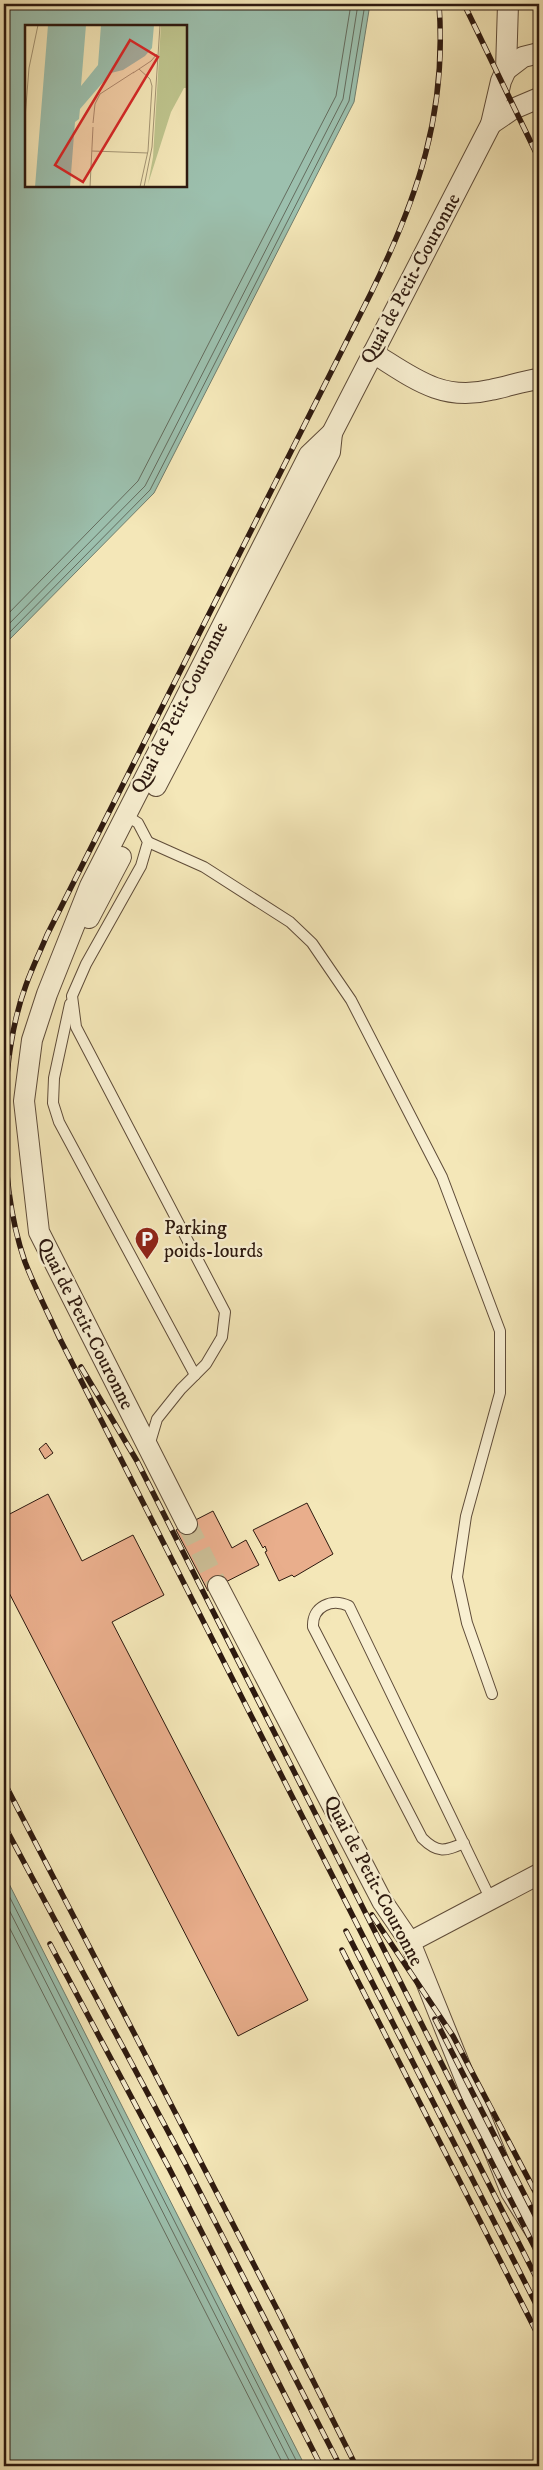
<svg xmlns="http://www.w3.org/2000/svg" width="543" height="2470" font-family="'IM FELL DW Pica',serif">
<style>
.water{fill:#9cc0ae;stroke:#707d6e;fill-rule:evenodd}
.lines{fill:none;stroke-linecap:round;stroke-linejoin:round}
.shore{stroke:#646c5e;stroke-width:1}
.building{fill:#e9ae8c;stroke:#2d190f}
.minor-tunnel{stroke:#ccbe96;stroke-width:20;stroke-dasharray:20 10;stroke-linecap:butt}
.service-casing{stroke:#5f4c39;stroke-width:12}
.minor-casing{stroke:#5f4c39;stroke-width:22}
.service{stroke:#f8efd1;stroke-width:10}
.minor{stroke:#f8efd1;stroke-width:20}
.rail-casing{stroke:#2d190f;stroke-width:5.5}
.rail{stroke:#f8efd1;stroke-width:4;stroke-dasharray:11;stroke-linecap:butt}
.labels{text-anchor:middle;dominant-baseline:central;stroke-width:4.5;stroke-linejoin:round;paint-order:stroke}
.street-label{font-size:20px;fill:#2d190f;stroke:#f8efd1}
.poi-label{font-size:20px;fill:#2d190f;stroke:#f8efd1;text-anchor:start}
.inset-road{fill:none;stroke:#a49574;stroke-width:1}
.view{fill:#d62828;fill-opacity:0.15;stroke:#d62828;stroke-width:2.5}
.inset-edge{fill:none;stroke:#2d190f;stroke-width:2.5}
</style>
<rect width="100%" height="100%" fill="#f4e7b8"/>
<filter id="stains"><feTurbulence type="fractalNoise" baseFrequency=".004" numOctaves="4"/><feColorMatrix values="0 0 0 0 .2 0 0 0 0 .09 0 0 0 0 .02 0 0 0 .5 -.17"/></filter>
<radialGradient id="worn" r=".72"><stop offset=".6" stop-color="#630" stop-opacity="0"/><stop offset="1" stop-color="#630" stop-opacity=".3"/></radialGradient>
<g class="water">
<path d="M4,4H370L354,102L154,493L6,643L4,655ZM26,26H186V186H26Z"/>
<polygon points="4,1874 305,2466 4,2466"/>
</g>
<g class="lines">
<g class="shore">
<polyline points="4,618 138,481 336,96 351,4"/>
<polyline points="4,629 145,486 343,99 358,4"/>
<polyline points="4,638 150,490 349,101 365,4"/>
<polyline points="4,1886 299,2466"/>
<polyline points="4,1900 292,2466"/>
<polyline points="4,1917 284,2466"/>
</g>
</g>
<g class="building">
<polygon points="46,1443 53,1453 45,1459 39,1449"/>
<polygon points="48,1494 82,1561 133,1535 164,1595 112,1622 308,2000 238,2036 4,1583 4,1517"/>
<polygon points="307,1503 333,1554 294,1577 292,1575 279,1581 265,1552 267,1551 265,1546 263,1548 253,1530"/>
<polygon points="213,1511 232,1548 246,1540 259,1565 208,1591 176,1530"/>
</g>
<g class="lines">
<polyline class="minor-tunnel" points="187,1524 218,1586"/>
<defs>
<g id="service">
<polyline points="127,816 138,823 148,842 141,866 86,964 72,996 76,1027 225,1312 222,1337 206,1364 181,1389 157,1419 149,1446"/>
<polyline points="148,842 204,867 290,922 312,943 351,1000 442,1177 500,1331 500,1393 466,1516 457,1577 467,1623 492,1694"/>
<polyline points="70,1004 54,1078 53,1103 59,1122 195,1375"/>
<path d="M464,1843C445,1851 438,1854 422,1838L313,1627C312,1606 332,1598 349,1606L491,1900"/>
</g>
<g id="minor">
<polyline points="506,70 523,57 539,53"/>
<polyline points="491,124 513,109 539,98"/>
<path d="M373,353C412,377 441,402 490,390C507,387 522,381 539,379"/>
<polyline points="156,786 330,452 332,433"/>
<polyline points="89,918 121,857"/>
<polyline points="187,1524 39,1232 24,1101 32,1040 47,994 90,886 309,455 332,433 491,124 501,81 506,70 508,4"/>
<polyline points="218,1586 382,1901 410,1942 511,2192 539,2237"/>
<polyline points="410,1942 539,1874"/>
</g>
</defs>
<use href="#service" class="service-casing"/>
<use href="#minor" class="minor-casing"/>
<use href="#service" class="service"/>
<use href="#minor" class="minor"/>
<defs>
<g id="rail">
<polyline points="464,4 539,159"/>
<path d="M4,1110C7,1068 11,1025 26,985C32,968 40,952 47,935L371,293C418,197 447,113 439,4"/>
<path d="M4,1118C5,1167 9,1216 25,1262C35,1288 48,1313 60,1339L539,2283"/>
<polyline points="81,1367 137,1461 539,2256"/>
<polyline points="4,1782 279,2313 356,2466"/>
<polyline points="4,1825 186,2165 340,2466"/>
<polyline points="372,1915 453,2036 539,2199"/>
<polyline points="346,1931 539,2310"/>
<polyline points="50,1944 169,2168 321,2466"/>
<polyline points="342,1950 539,2337"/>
<polyline points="435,2019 539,2223"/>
</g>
</defs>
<use href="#rail" class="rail-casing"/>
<use href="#rail" class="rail"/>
</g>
<defs>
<symbol id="parking-pin" viewBox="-11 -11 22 30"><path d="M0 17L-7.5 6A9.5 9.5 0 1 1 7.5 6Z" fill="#8f2418" stroke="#f8efd1"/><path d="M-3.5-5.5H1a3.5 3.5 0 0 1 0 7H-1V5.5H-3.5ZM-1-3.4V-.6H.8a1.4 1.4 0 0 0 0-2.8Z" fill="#fff"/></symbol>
</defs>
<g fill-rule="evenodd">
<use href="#parking-pin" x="133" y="1225" width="28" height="38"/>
</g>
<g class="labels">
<g class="street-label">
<text transform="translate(411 279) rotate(-62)">Quai de Petit-Couronne</text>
<text transform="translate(180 708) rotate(-63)">Quai de Petit-Couronne</text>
<text transform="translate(85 1324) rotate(63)">Quai de Petit-Couronne</text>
<text transform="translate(373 1881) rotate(62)">Quai de Petit-Couronne</text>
</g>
<g class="poi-label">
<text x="164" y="1228">Parking<tspan x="164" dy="23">poids-lourds</tspan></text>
</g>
</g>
<g transform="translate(25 25)">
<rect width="162" height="162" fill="#f4e7b8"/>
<path d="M136,0H162V63H159L146,87L123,159L128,132Z" fill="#bec48d"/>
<path d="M23,0H61L56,61L73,40L76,0H129L127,23L120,31L98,45L86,48L55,84L54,94L50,97L45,162H10Z" fill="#9cc0ae"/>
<path class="inset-road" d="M114,44L125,54L127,61L123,126L115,162M108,48L126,36L132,29M0,93L4,43L13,0M68,98L70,79L75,69L109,47M67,126L123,128M65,162L68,102M119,162L127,122L135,0"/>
<path class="view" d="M105,15L133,32L58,157L30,140Z"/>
<rect width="162" height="162" class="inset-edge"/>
</g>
<rect width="543" height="2470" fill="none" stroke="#f4e7b8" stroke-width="20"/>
<rect x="5" y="5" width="533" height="2460" fill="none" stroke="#2d190f" stroke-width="2.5"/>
<rect x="10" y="10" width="523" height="2450" fill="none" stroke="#2d190f"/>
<rect width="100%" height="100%" filter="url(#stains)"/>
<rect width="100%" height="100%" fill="url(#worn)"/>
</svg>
